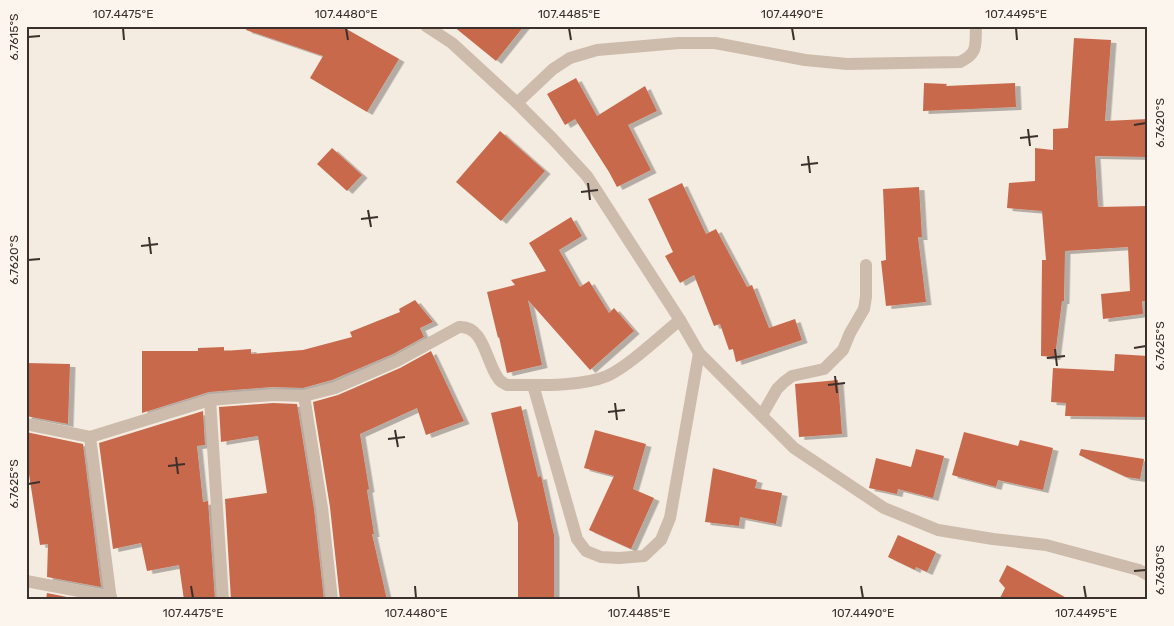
<svg xmlns="http://www.w3.org/2000/svg" width="1174" height="626" font-family="Rubik,sans-serif">
<style>
.building{fill:#c8694b;filter:url(#shadow)}
.lines{fill:none;stroke-linecap:round;stroke-linejoin:round}
.street{stroke:#cdbbac;stroke-width:12}
.ticks{fill:none;stroke:#3b302b;stroke-width:2}
.neatline{fill:none;stroke:#3b302b;stroke-width:2}
.ticks-label{font-size:12px;text-anchor:middle;fill:#3b302b}
</style>
<defs>
<filter id="shadow"><feDropShadow dx="5.5" dy="3" stdDeviation="0" flood-color="#0004"/></filter>
</defs>
<rect width="100%" height="100%" fill="#f4ebe1"/>
<g class="building">
<polygon points="247,26 341,26 399,59 367,112 310,78 323,56 246,30"/>
<polygon points="453,26 524,26 496,61"/>
<polygon points="1074,38 1111,40 1105,121 1148,119 1148,157 1095,156 1098,207 1148,206 1148,301 1142,301 1143,314 1103,319 1101,294 1130,291 1128,247 1065,251 1064,301 1062,301 1055,357 1041,356 1042,260 1046,260 1042,211 1007,208 1009,183 1035,181 1035,148 1053,150 1053,129 1068,128"/>
<polygon points="576,78 597,116 645,86 657,111 628,125 651,170 617,187 609,172 575,119 565,125 547,94"/>
<polygon points="924,83 947,84 946,86 1015,83 1016,107 923,111"/>
<polygon points="500,131 545,171 501,221 456,182"/>
<polygon points="332,148 362,175 347,191 317,164"/>
<polygon points="682,183 706,234 716,229 747,287 752,285 769,328 795,319 802,340 736,362 733,349 729,350 720,324 714,326 694,275 680,283 665,256 673,252 648,199"/>
<polygon points="919,187 922,237 918,237 926,302 886,306 881,261 886,260 883,189"/>
<polygon points="571,217 582,236 559,250 580,287 589,281 609,313 614,308 634,331 590,370 528,300 542,365 507,373 499,337 498,338 487,292 515,285 511,280 546,271 529,243"/>
<polygon points="415,300 433,322 420,328 424,337 393,354 332,380 303,388 272,387 209,392 142,413 142,351 198,351 198,348 224,347 224,351 251,349 251,354 303,350 352,337 350,332 400,312 399,309"/>
<polygon points="431,351 464,421 426,435 417,408 360,434 369,489 367,490 374,534 372,534 387,600 340,600 330,507 313,402 338,395 400,368"/>
<polygon points="1115,354 1148,356 1148,417 1065,416 1066,403 1051,402 1053,368 1114,371"/>
<polygon points="26,363 70,364 68,424 26,416"/>
<polygon points="838,380 842,434 799,437 795,384"/>
<polygon points="273,403 297,404 314,509 324,600 231,600 225,499 267,493 258,436 221,442 219,407"/>
<polygon points="521,406 538,477 541,476 554,535 554,600 518,600 518,523 491,413"/>
<polygon points="203,411 205,445 197,446 203,502 208,501 215,600 184,600 179,565 147,571 141,543 113,549 99,443"/>
<polygon points="595,430 646,444 633,489 654,498 631,549 589,530 614,476 584,468"/>
<polygon points="26,432 83,444 101,587 47,577 48,544 40,545 26,455"/>
<polygon points="964,432 1018,446 1020,440 1053,448 1043,490 998,480 996,487 952,475"/>
<polygon points="916,449 944,456 933,498 898,489 897,494 869,488 876,458 911,467"/>
<polygon points="1081,449 1144,459 1140,479 1126,477 1079,455"/>
<polygon points="713,468 757,480 755,488 782,493 776,524 740,517 739,526 705,522"/>
<polygon points="898,535 936,552 927,572 916,567 915,570 888,557"/>
<polygon points="1007,565 1070,600 999,600 1005,588 999,581"/>
<polygon points="47,593 82,600 46,600"/>
</g>
<g class="lines">
<g class="street">
<polyline points="426,26 452,43 517,103 552,138 587,176 680,320 699,353 794,448 884,508 938,530 993,539 1046,545 1139,570 1148,575"/>
<path d="M517,103L553,69L570,58L597,50L679,43H715L805,60L847,64L960,62C979,53 975,45 976,26"/>
<polyline points="533,385 577,539 586,551 601,557 619,558 644,556 661,540 670,518 699,353"/>
<polyline points="304,396 322,508 332,600"/>
<polyline points="210,400 223,600"/>
<polyline points="762,415 777,389 784,382 792,376 824,369 843,350 850,333 864,309 866,297 866,265"/>
<path d="M26,424L90,437L210,400L273,395L304,396L335,388L397,361L459,327C484,325 486,362 498,378C500,382 504,383 507,385C535,385 581,387 607,376C629,366 660,336 680,320"/>
<polyline points="90,437 111,600"/>
<polyline points="26,581 111,597"/>
</g>
</g>
<path class="ticks" d="M123,28L124,40M346,28L348,40M569,28L571,40M792,28L794,40M1016,28L1017,40M28,37L40,36M1134,125L1146,123M1028,129L1030,146M1020,138L1038,136M808,156L810,173M801,165L818,163M588,183L590,200M581,192L598,190M368,210L371,227M361,219L378,217M149,237L151,254M141,246L158,244M28,260L40,259M1134,348L1146,346M1055,349L1057,366M1047,358L1065,356M835,376L837,393M828,385L845,383M615,403L617,420M608,412L625,410M395,430L398,447M388,439L405,437M176,457L178,474M168,466L185,464M28,484L40,482M1134,571L1146,570M191,586L193,598M415,586L416,598M638,586L639,598M861,586L863,598M1084,586L1086,598"/>
<rect width="1174" height="626" fill="none" stroke="#fbf5ee" stroke-width="55"/>
<rect x="28" y="28" width="1118" height="570" class="neatline"/>
<g class="ticks-label">
<text x="123" y="18">107.4475°E</text>
<text x="346" y="18">107.4480°E</text>
<text x="569" y="18">107.4485°E</text>
<text x="792" y="18">107.4490°E</text>
<text x="1016" y="18">107.4495°E</text>
<text transform="translate(14 37) rotate(-90)" y="4">6.7615°S</text>
<text transform="translate(1160 123) rotate(-90)" y="4">6.7620°S</text>
<text transform="translate(14 260) rotate(-90)" y="4">6.7620°S</text>
<text transform="translate(1160 346) rotate(-90)" y="4">6.7625°S</text>
<text transform="translate(14 484) rotate(-90)" y="4">6.7625°S</text>
<text transform="translate(1160 570) rotate(-90)" y="4">6.7630°S</text>
<text x="193" y="617">107.4475°E</text>
<text x="416" y="617">107.4480°E</text>
<text x="639" y="617">107.4485°E</text>
<text x="863" y="617">107.4490°E</text>
<text x="1086" y="617">107.4495°E</text>
</g>
</svg>
